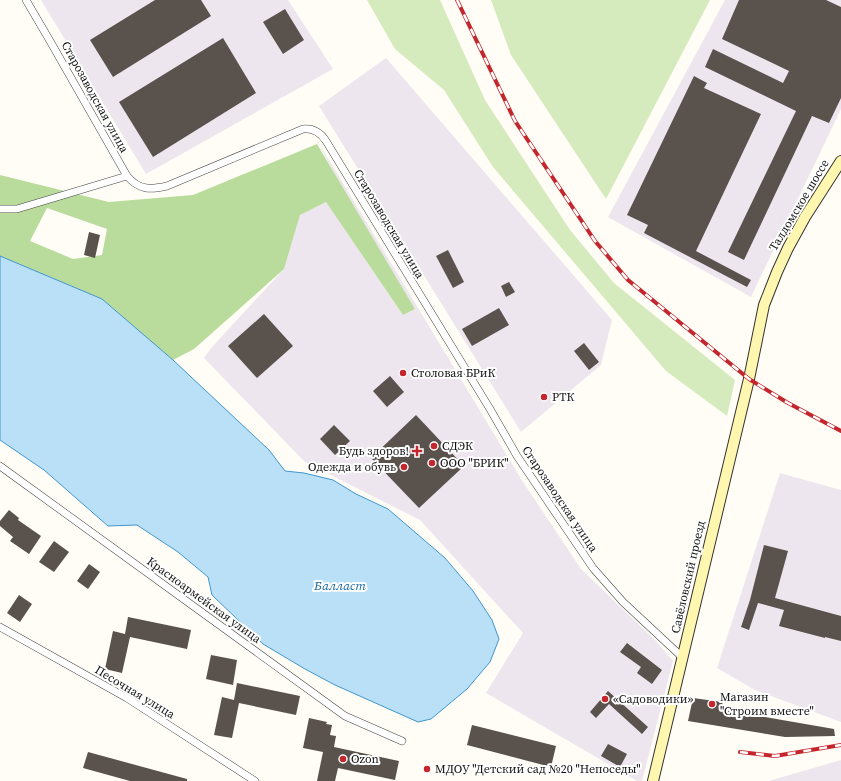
<svg xmlns="http://www.w3.org/2000/svg" width="841" height="781" font-family="'Source Serif 4',serif">
<style>
.industrial{fill:#eee6ef}
.green{fill:#d5ebbd}
.forest{fill:#b9dc9c;fill-rule:evenodd}
.water{fill:#b9e0f7;stroke:#3f96cf}
.building{fill:#5a524d}
.lines{fill:none;stroke-linecap:round;stroke-linejoin:round}
.street-casing{stroke:#444;stroke-width:8}
.secondary-casing{stroke:#333;stroke-width:12}
.street{stroke:#fff;stroke-width:7}
.secondary{stroke:#fff6b0;stroke-width:10}
.rail-casing{stroke:#c4262e;stroke-width:4}
.rail{stroke:#fff;stroke-width:2.5;stroke-dasharray:8;stroke-linecap:butt}
.poi-dot{fill:#c4262e;stroke:#fff;stroke-width:1.5}
.labels{text-anchor:middle;dominant-baseline:central;stroke-width:4;stroke-linejoin:round;paint-order:stroke}
.street-label{font-size:12px;fill:#111;stroke:#fff}
.poi-label{font-size:12px;fill:#111;stroke:#fff;text-anchor:start}
.water-label{font-size:13px;font-style:italic;fill:#1768a6;stroke:#fff}
</style>
<rect width="100%" height="100%" fill="#fffdf5"/>
<g class="industrial">
<polygon points="41,0 288,0 333,69 146,174"/>
<polygon points="725,0 841,0 841,109 751,297 608,217"/>
<polygon points="386,58 612,320 601,365 521,432 319,106"/>
<polygon points="315,137 523,482 581,569 656,641 673,661 642,781 637,781 486,693 523,633 420,520 305,462 204,358 212,347 284,269 300,215 326,202 403,315 415,309 340,184"/>
<polygon points="780,473 841,490 841,722 755,690 717,668"/>
<polygon points="841,760 841,781 769,781"/>
</g>
<g class="green">
<polygon points="367,0 440,0 485,100 570,230 614,283 735,380 727,416 666,371 493,167 444,90 395,49"/>
<polygon points="491,0 710,0 606,199 511,55"/>
</g>
<path class="forest" d="M317,144L415,309L403,315L326,202L300,215L284,269L194,349L173,360L102,299L0,256V175L109,202L193,195ZM47,208L107,229L102,255L73,259L30,241Z"/>
<polygon class="water" points="0,256 102,299 173,360 269,450 285,471 304,473 333,480 356,494 388,509 445,558 473,591 492,620 499,639 490,662 467,689 431,719 418,722 335,685 305,669 263,644 212,595 208,577 178,552 137,525 108,526 44,470 0,440"/>
<g class="building">
<polygon points="155,0 201,0 211,16 113,77 90,40"/>
<polygon points="739,0 826,0 841,7 841,98 829,123 812,116 744,260 728,252 796,111 705,67 713,49 783,83 789,71 722,39"/>
<polygon points="285,9 304,40 283,54 263,22"/>
<polygon points="223,38 256,93 153,157 119,102"/>
<polygon points="694,76 707,83 704,88 761,114 696,251 751,280 747,287 644,233 648,225 627,215"/>
<polygon points="89,232 100,235 95,258 84,255"/>
<polygon points="448,250 464,282 453,288 436,256"/>
<polygon points="509,282 515,292 506,297 501,286"/>
<polygon points="499,308 509,325 472,346 462,329"/>
<polygon points="264,314 293,346 257,378 228,346"/>
<polygon points="584,343 599,362 589,370 574,351"/>
<polygon points="390,376 404,392 387,407 373,391"/>
<polygon points="416,415 464,466 419,508 371,458"/>
<polygon points="334,425 350,441 335,455 320,439"/>
<polygon points="9,510 19,518 18,520 41,536 29,554 10,541 13,537 0,526 0,521"/>
<polygon points="54,541 69,552 54,572 39,562"/>
<polygon points="764,545 788,551 775,598 841,616 841,641 825,637 825,638 779,626 784,610 758,603 749,630 741,627 750,600"/>
<polygon points="89,564 100,572 88,589 77,581"/>
<polygon points="19,595 32,604 20,622 7,613"/>
<polygon points="128,617 191,630 187,649 130,637 122,673 105,669 113,631 125,634"/>
<polygon points="627,643 662,670 652,684 637,673 641,667 620,652"/>
<polygon points="211,655 237,660 233,685 206,679"/>
<polygon points="237,683 300,696 296,715 239,703 232,738 214,735 222,697 234,700"/>
<polygon points="608,691 648,727 642,734 609,704 596,718 590,712"/>
<polygon points="693,698 722,702 724,710 834,729 835,736 785,737 688,721"/>
<polygon points="309,718 327,722 326,724 332,725 330,735 336,736 334,747 399,761 395,780 338,768 335,781 317,781 323,752 303,748"/>
<polygon points="472,725 556,746 551,767 467,745"/>
<polygon points="608,744 627,754 620,767 601,756"/>
<polygon points="88,752 187,779 187,781 130,781 83,768"/>
</g>
<g class="lines">
<defs>
<g id="street">
<path d="M26,0L50,41L127,176C139,190 150,190 167,186L303,129C313,128 320,132 326,141L490,409L517,456L593,568L623,602L682,657"/>
<polyline points="0,209 17,209 127,176"/>
<polyline points="0,466 345,716 402,741"/>
<polyline points="0,627 127,698 255,781"/>
</g>
<polyline id="secondary" points="653,781 749,379 764,305 777,272 788,248 805,217 841,161"/>
</defs>
<use href="#street" class="street-casing"/>
<use href="#secondary" class="secondary-casing"/>
<use href="#street" class="street"/>
<use href="#secondary" class="secondary"/>
<defs>
<g id="rail">
<polyline points="457,0 515,121 595,241 628,280 749,379 788,403 841,431"/>
<polyline points="740,752 775,756 841,745"/>
</g>
</defs>
<use href="#rail" class="rail-casing"/>
<use href="#rail" class="rail"/>
</g>
<g class="poi-dot">
<circle cx="403" cy="373" r="4"/>
<circle cx="544" cy="397" r="4"/>
<circle cx="434" cy="446" r="4"/>
<path d="M415 445h4v4h4v4h-4v4h-4v-4h-4v-4h4z"/>
<circle cx="432" cy="463" r="4"/>
<circle cx="404" cy="467" r="4"/>
<circle cx="605" cy="699" r="4"/>
<circle cx="712" cy="704" r="4"/>
<circle cx="343" cy="759" r="4"/>
<circle cx="427" cy="769" r="4"/>
</g>
<g class="labels">
<g class="street-label">
<text transform="translate(95 97) rotate(61)">Старозаводская улица</text>
<text transform="translate(799 205) rotate(-59)">Талдомское шоссе</text>
<text transform="translate(389 224) rotate(59)">Старозаводская улица</text>
<text transform="translate(560 499) rotate(56)">Старозаводская улица</text>
<text transform="translate(688 577) rotate(-77)">Савёловский проезд</text>
<text transform="translate(204 600) rotate(36)">Красноармейская улица</text>
<text transform="translate(135 692) rotate(31)">Песочная улица</text>
</g>
<g class="poi-label">
<text x="411" y="373">Столовая БРиК</text>
<text x="552" y="397">РТК</text>
<text x="442" y="446">СДЭК</text>
<text x="409" y="451" text-anchor="end">Будь здоров!</text>
<text x="440" y="463">ООО "БРИК"</text>
<text x="396" y="467" text-anchor="end">Одежда и обувь</text>
<text x="720" y="697">Магазин<tspan x="720" dy="14">"Строим вместе"</tspan></text>
<text x="613" y="699">«Садоводики»</text>
<text x="351" y="759">Ozon</text>
<text x="435" y="769">МДОУ "Детский сад №20 "Непоседы"</text>
</g>
<g class="water-label">
<text x="340" y="585">Балласт</text>
</g>
</g>
</svg>
